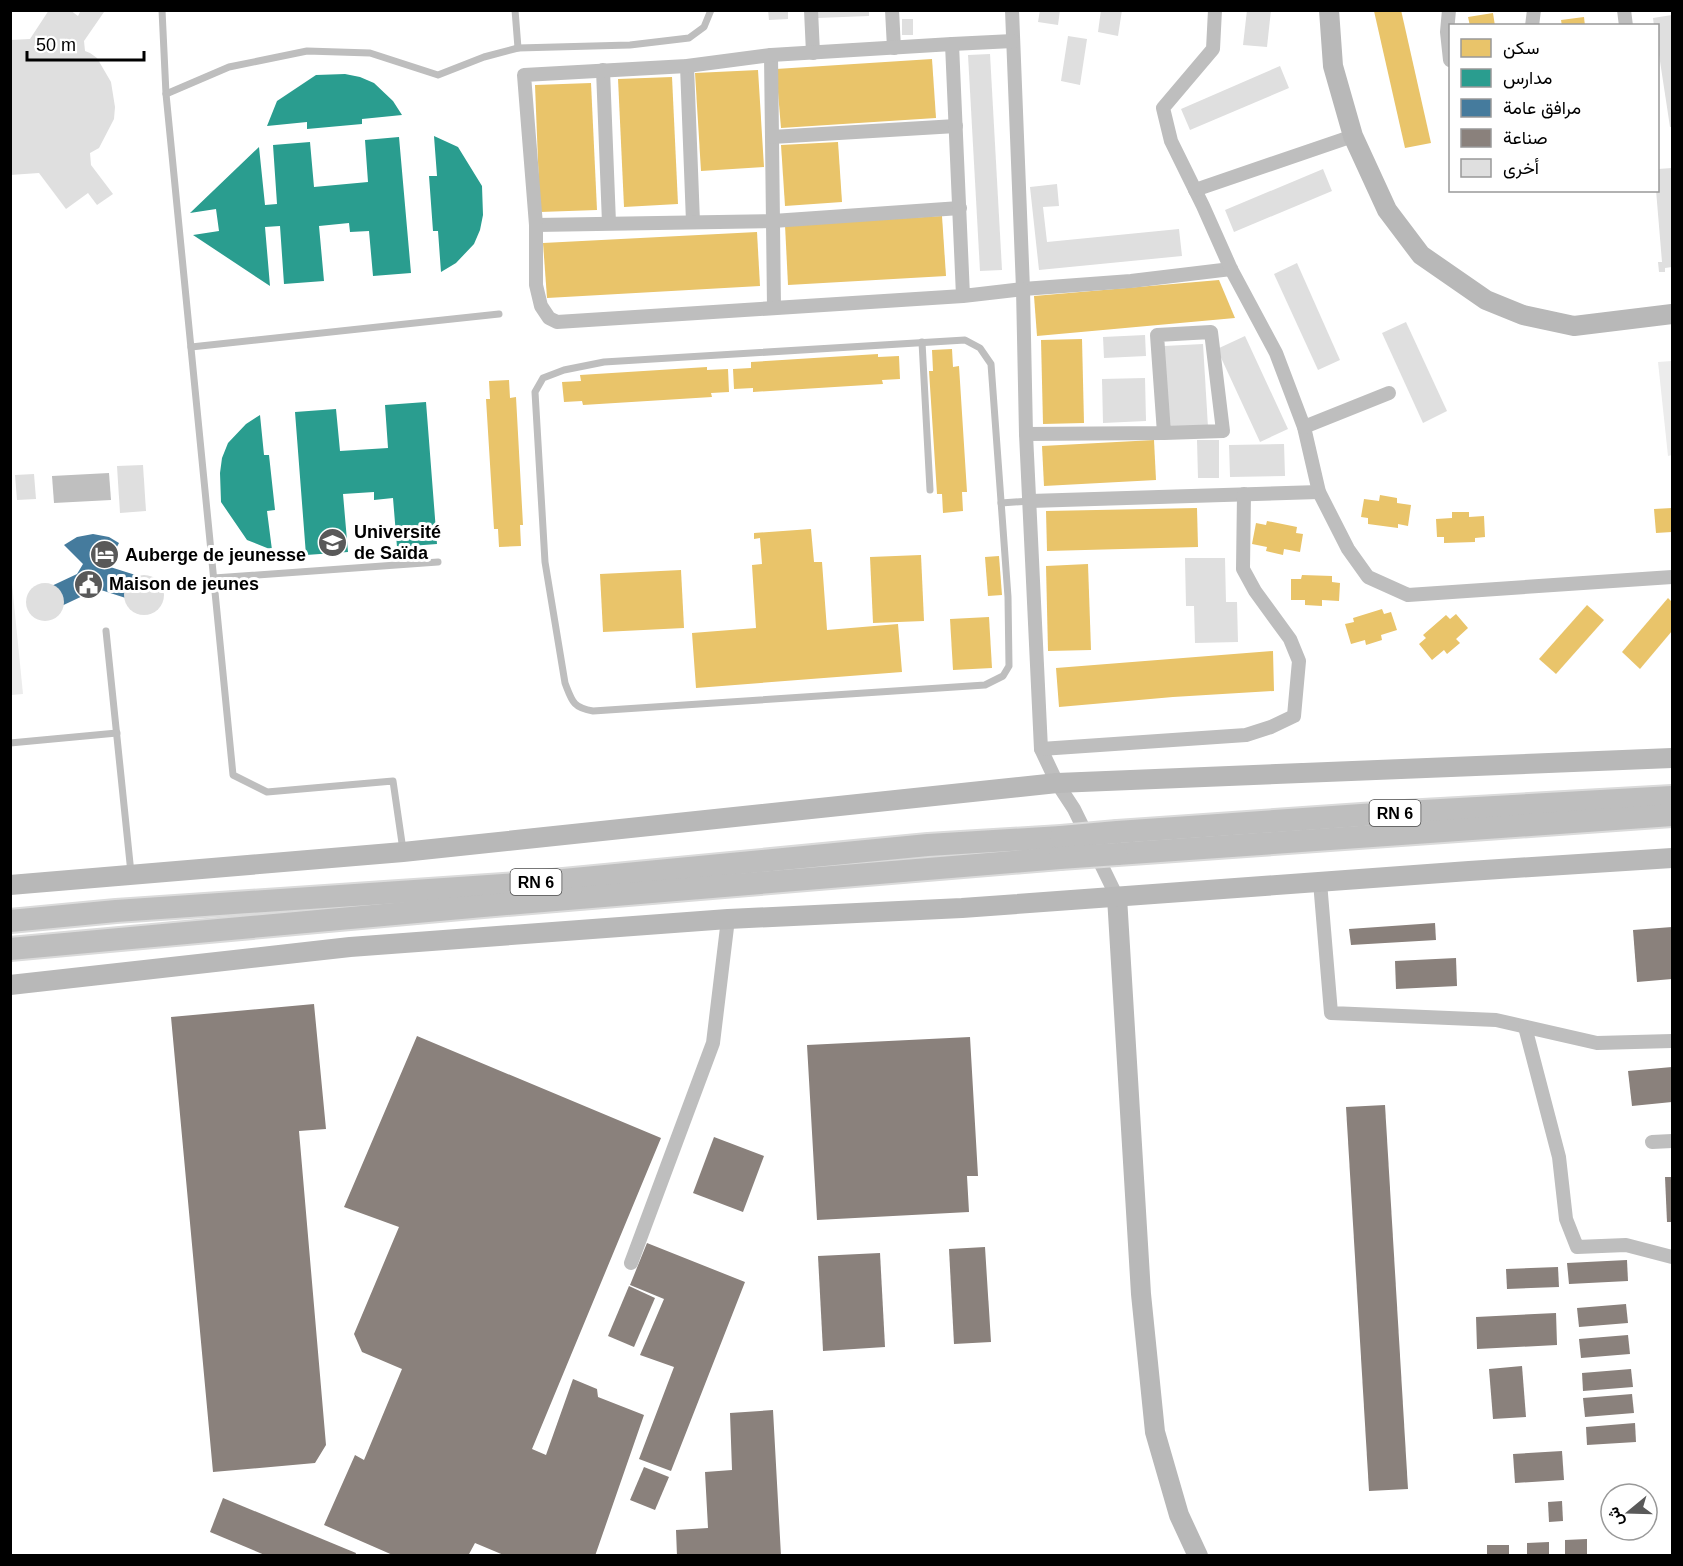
<svg xmlns="http://www.w3.org/2000/svg" width="1683" height="1566" font-family="Arial,Vazirmatn,sans-serif">
<style>
.green{fill:#ececec}
.water{fill:#bfbfbf}
.homes{fill:#e9c46a}
.schools{fill:#2a9d8f}
.public{fill:#457b9d}
.industry{fill:#8a817c}
.building{fill:#dfdfdf}
.lines{fill:none;stroke-linecap:round;stroke-linejoin:round}
.primary-casing{stroke:#dbdbdb;stroke-width:26}
.lane{stroke:#bebebe;stroke-width:7}
.street{stroke:#bebebe;stroke-width:14}
.secondary{stroke:#b8b8b8;stroke-width:20}
.primary{stroke:#bebebe;stroke-width:22}
.primary-bridge-casing{stroke:#dbdbdb;stroke-width:26;stroke-linecap:butt}
.primary-bridge{stroke:#bebebe;stroke-width:22}
.labels{text-anchor:middle;dominant-baseline:central;stroke-width:6;stroke-linejoin:round;paint-order:stroke}
.shield{fill:#fff;stroke:#4c4c4c;stroke-width:1.5}
.shield-label{font-size:16px;font-weight:bold;fill:#000}
.poi-label{font-size:18px;font-weight:bold;fill:#000;stroke:#fff;text-anchor:start}
</style>
<rect width="100%" height="100%" fill="#fff"/>
<g class="green">
<polygon points="1672,361 1672,455 1668,456 1658,362"/>
<polygon points="10,564 23,694 11,695 10,695"/>
</g>
<polygon class="water" points="109,473 111,500 54,503 52,476"/>
<g class="homes">
<polygon points="1377,10 1401,10 1431,143 1405,148 1374,11"/>
<polygon points="1493,13 1495,26 1470,26 1468,17"/>
<polygon points="1584,17 1585,26 1562,26 1561,20"/>
<polygon points="932,59 936,118 781,128 776,69"/>
<polygon points="758,70 764,167 701,171 695,73"/>
<polygon points="672,77 678,204 624,207 618,79"/>
<polygon points="591,83 597,210 540,212 535,85"/>
<polygon points="838,142 842,202 785,206 781,145"/>
<polygon points="942,216 946,276 788,285 785,225"/>
<polygon points="757,232 760,286 547,298 543,243"/>
<polygon points="1219,280 1235,318 1037,336 1034,296"/>
<polygon points="1082,339 1084,423 1043,424 1041,340"/>
<polygon points="952,349 953,367 959,366 967,492 962,492 963,511 943,513 942,494 937,494 929,371 933,371 932,350"/>
<polygon points="878,354 878,357 899,356 900,379 882,380 883,384 753,392 753,388 734,389 733,369 751,368 751,362"/>
<polygon points="707,367 707,370 728,369 729,392 711,393 712,397 583,405 582,401 564,402 562,382 581,381 580,375"/>
<polygon points="509,380 510,398 516,397 523,525 520,525 521,546 499,547 498,529 494,529 486,399 490,399 489,381"/>
<polygon points="1154,440 1156,480 1044,486 1042,446"/>
<polygon points="1380,495 1397,498 1397,503 1411,505 1408,526 1398,524 1398,528 1368,524 1368,518 1361,517 1364,499 1379,501"/>
<polygon points="1197,508 1198,547 1047,551 1046,511"/>
<polygon points="1672,508 1672,532 1656,533 1654,509"/>
<polygon points="1452,512 1469,512 1469,517 1484,516 1485,537 1475,538 1475,542 1444,543 1444,537 1437,537 1436,519 1452,518"/>
<polygon points="1267,521 1297,527 1296,533 1303,534 1300,552 1284,549 1283,555 1266,551 1267,547 1252,544 1256,523 1266,525"/>
<polygon points="811,529 814,562 822,562 827,630 898,624 902,672 696,688 692,633 756,628 752,565 762,564 760,538 754,539 754,533"/>
<polygon points="921,555 924,621 873,623 870,557"/>
<polygon points="999,556 1002,595 988,596 985,557"/>
<polygon points="1088,564 1091,650 1048,651 1046,566"/>
<polygon points="681,570 684,628 603,632 600,574"/>
<polygon points="1302,575 1332,576 1332,582 1340,583 1339,601 1322,600 1322,606 1305,605 1305,600 1291,600 1291,579 1301,579"/>
<polygon points="1668,598 1672,602 1672,631 1640,669 1622,652"/>
<polygon points="1587,605 1604,620 1556,674 1539,659"/>
<polygon points="1382,609 1384,614 1391,612 1397,630 1381,635 1382,640 1366,645 1365,640 1351,644 1345,624 1354,622 1353,618"/>
<polygon points="1456,614 1468,628 1456,639 1460,643 1447,654 1444,650 1432,660 1419,644 1426,638 1423,635 1446,615 1450,619"/>
<polygon points="989,617 992,668 953,670 950,619"/>
<polygon points="1273,651 1274,691 1173,697 1059,707 1056,668"/>
</g>
<g class="schools">
<polygon points="345,74 360,77 374,83 393,101 402,115 362,119 362,124 307,129 307,122 267,126 277,101 316,75"/>
<polygon points="434,136 458,147 482,186 483,215 480,230 474,244 456,263 441,272 438,231 433,231 429,176 437,176"/>
<polygon points="399,137 411,273 373,276 369,231 350,232 349,223 319,226 324,281 284,284 280,226 265,227 270,286 193,235 219,231 216,209 190,213 259,147 265,205 277,204 273,145 310,142 314,187 368,182 365,140"/>
<polygon points="426,402 437,544 397,547 393,498 374,500 374,492 343,494 348,552 306,555 295,412 336,409 340,451 388,448 385,405"/>
<polygon points="260,415 264,455 269,455 275,510 267,511 272,550 247,540 221,502 220,473 222,458 228,443 246,424"/>
</g>
<polygon class="public" points="93,534 109,537 119,543 107,566 145,578 138,602 101,590 89,593 53,610 43,590 77,574 83,564 64,545 77,537"/>
<g class="industry">
<polygon points="1435,923 1436,940 1351,945 1349,929"/>
<polygon points="1672,927 1672,979 1637,982 1633,930"/>
<polygon points="1456,958 1457,986 1396,989 1395,961"/>
<polygon points="314,1004 326,1129 299,1131 326,1445 315,1463 213,1472 171,1017"/>
<polygon points="417,1036 661,1138 532,1449 546,1455 573,1379 597,1389 598,1397 644,1415 595,1556 506,1556 475,1543 468,1556 395,1556 324,1525 355,1455 364,1460 402,1369 362,1352 354,1334 399,1227 344,1207"/>
<polygon points="970,1037 978,1176 967,1176 969,1212 817,1220 807,1045"/>
<polygon points="1672,1067 1672,1102 1632,1106 1628,1071"/>
<polygon points="1385,1105 1408,1489 1369,1491 1346,1107"/>
<polygon points="714,1137 764,1156 743,1212 693,1193"/>
<polygon points="1665,1177 1672,1177 1672,1222 1667,1222"/>
<polygon points="647,1243 745,1282 671,1471 639,1459 674,1367 640,1355 664,1299 630,1285"/>
<polygon points="985,1247 991,1342 954,1344 949,1249"/>
<polygon points="880,1253 885,1347 823,1351 818,1256"/>
<polygon points="1627,1260 1628,1281 1569,1284 1567,1263"/>
<polygon points="1558,1267 1559,1287 1507,1289 1506,1269"/>
<polygon points="629,1286 655,1298 634,1347 608,1336"/>
<polygon points="1626,1304 1628,1323 1579,1327 1577,1308"/>
<polygon points="1556,1313 1557,1345 1477,1349 1476,1317"/>
<polygon points="1628,1335 1630,1354 1581,1358 1579,1339"/>
<polygon points="1522,1366 1526,1417 1493,1419 1489,1369"/>
<polygon points="1631,1369 1633,1387 1583,1391 1582,1373"/>
<polygon points="1632,1394 1634,1413 1585,1417 1583,1398"/>
<polygon points="773,1410 781,1556 677,1556 676,1530 708,1528 705,1472 732,1470 730,1413"/>
<polygon points="1635,1423 1636,1442 1587,1445 1586,1427"/>
<polygon points="1562,1451 1564,1480 1515,1483 1513,1454"/>
<polygon points="644,1467 669,1477 655,1510 630,1500"/>
<polygon points="223,1498 356,1553 355,1556 267,1556 210,1532"/>
<polygon points="1562,1501 1563,1521 1549,1522 1548,1502"/>
<polygon points="1587,1539 1587,1556 1565,1556 1565,1540"/>
<polygon points="1549,1542 1549,1556 1527,1556 1527,1543"/>
<rect x="1487" y="1545" width="22" height="11"/>
</g>
<g class="building">
<polygon points="49,10 70,10 78,16 81,10 101,10 104,12 84,41 85,51 90,53 97,58 111,82 115,107 114,119 99,148 90,153 91,165 113,194 97,205 88,193 66,209 39,173 10,175 10,40 30,39"/>
<polygon points="768,10 788,10 788,19 769,20"/>
<polygon points="817,10 869,10 869,16 817,18"/>
<polygon points="1040,10 1060,10 1058,25 1038,22"/>
<polygon points="1101,10 1122,10 1118,36 1098,32"/>
<polygon points="1247,10 1271,10 1267,47 1243,45"/>
<polygon points="1672,15 1672,127 1670,127 1658,48 1658,26 1654,26 1653,18"/>
<rect x="902" y="19" width="11" height="16"/>
<polygon points="1068,36 1087,39 1080,85 1061,81"/>
<polygon points="990,54 1002,270 980,271 968,55"/>
<polygon points="1280,66 1289,88 1190,130 1181,109"/>
<polygon points="1672,168 1672,267 1665,268 1665,272 1659,272 1658,262 1662,262 1656,190 1658,190 1658,169"/>
<polygon points="1323,169 1332,191 1234,232 1225,210"/>
<polygon points="1057,184 1059,206 1043,207 1047,242 1179,229 1182,256 1039,270 1030,187"/>
<polygon points="1297,263 1340,360 1318,370 1274,274"/>
<polygon points="1406,322 1447,411 1423,423 1382,333"/>
<polygon points="1145,335 1146,356 1104,358 1103,337"/>
<polygon points="1245,336 1288,429 1260,442 1217,349"/>
<polygon points="1203,344 1208,427 1169,430 1164,346"/>
<polygon points="1145,378 1146,421 1103,423 1102,379"/>
<polygon points="1197,440 1219,440 1219,478 1198,478"/>
<polygon points="1284,444 1285,476 1230,477 1229,445"/>
<polygon points="143,465 146,511 120,513 117,466"/>
<polygon points="34,474 36,499 17,500 15,475"/>
<polygon points="1185,558 1225,558 1226,602 1237,602 1238,642 1195,643 1194,606 1186,606"/>
<circle cx="144" cy="595" r="20"/>
<circle cx="45" cy="602" r="19"/>
</g>
<g class="lines">
<defs>
<g id="primary">
<polyline points="1117,832 1405,812 1672,797"/>
<polyline points="1117,854 1672,815"/>
<polyline points="10,921 116,911 532,883 928,845 1061,837"/>
<polyline points="10,949 483,906 1060,858"/>
</g>
</defs>
<use href="#primary" class="primary-casing"/>
<g class="lane">
<polyline points="162,10 166,94 233,775 267,792 393,781 403,850"/>
<polyline points="515,10 518,48"/>
<polyline points="166,94 229,67 307,51 370,53 438,75 484,57 518,48 630,45 689,38 704,27 711,10"/>
<path d="M965,340L980,348L991,364L1008,597L1009,666L1003,676L985,685L593,711C573,708 572,701 565,683L545,562L535,392L543,378L564,370L604,362Z"/>
<polyline points="922,342 930,490"/>
<polyline points="191,347 499,314"/>
<polyline points="1001,503 1030,501"/>
<polyline points="214,578 438,562"/>
<polyline points="106,631 131,873"/>
<polyline points="10,743 117,733"/>
</g>
<g class="street">
<polyline points="811,10 813,53"/>
<polyline points="892,10 894,48"/>
<polyline points="1012,10 1023,289 1131,281 1231,269"/>
<polyline points="1215,10 1213,49 1163,108 1171,141 1203,206 1231,269 1276,353 1304,427 1319,492 1348,549 1368,577 1408,595 1672,577"/>
<polyline points="1449,10 1447,32 1450,60"/>
<polyline points="1624,10 1626,26"/>
<polyline points="1532,26 1534,10"/>
<polyline points="952,44 1013,41"/>
<polyline points="771,55 774,307"/>
<polyline points="687,66 693,222"/>
<polyline points="603,70 609,223"/>
<polyline points="772,137 956,126"/>
<polyline points="1195,190 1353,136"/>
<polyline points="536,225 773,221 960,208"/>
<polyline points="963,296 952,44 771,55 687,66 524,75 536,225 536,285 541,306 549,318 557,322 963,296 1023,289 1026,434 1041,749 1057,783 1074,809 1117,897"/>
<polyline points="1304,427 1389,393"/>
<polyline points="1026,434 1164,433 1157,335 1211,332 1223,431 1164,433"/>
<polyline points="1030,501 1319,492"/>
<polyline points="1041,749 1246,735 1271,727 1294,716 1299,661 1290,639 1255,591 1243,569 1244,494"/>
<polyline points="1320,882 1331,1013 1496,1020 1597,1043 1672,1041"/>
<polyline points="1525,1027 1559,1157 1566,1219 1577,1247 1626,1245 1672,1257"/>
<polyline points="1652,1142 1672,1141"/>
<polyline points="631,1263 713,1043 728,919"/>
</g>
<g class="secondary">
<polyline points="1329,10 1333,66 1353,136 1387,210 1421,255 1486,300 1523,315 1574,326 1672,314"/>
<polyline points="10,885 403,852 1057,783 1672,758"/>
<polyline points="1117,897 1141,1294 1155,1432 1179,1515 1198,1556"/>
<polyline points="10,985 350,947 728,919 962,908 1469,871 1672,858"/>
</g>
<use href="#primary" class="primary"/>
<defs>
<g id="primary-bridge">
<polyline points="1061,837 1117,832"/>
<polyline points="1060,858 1117,854"/>
</g>
</defs>
<use href="#primary-bridge" class="primary-bridge-casing"/>
<use href="#primary-bridge" class="primary-bridge"/>
</g>
<defs>
<symbol id="university-disc" viewBox="-11 -11 22 22"><circle r="9.5" fill="#595959" stroke="#fff"/><path d="M0-5L7-2L0 1L-7-2ZM-4 1L0 2.5L4 1V4Q0 6-4 4Z" fill="#fff"/></symbol>
<symbol id="hotel-disc" viewBox="-11 -11 22 22"><circle r="9.5" fill="#595959" stroke="#fff"/><path d="M-6-4.5h1.5V1H6V5H4.5V3h-9V5H-6ZM-4 0a1.8 1.8 0 1 1 3.6 0ZM.5 0V-2.5h3Q6-2.5 6 0Z" fill="#fff"/></symbol>
<symbol id="civic-disc" viewBox="-11 -11 22 22"><circle r="9.5" fill="#595959" stroke="#fff"/><path d="M-.6-6.5H3V-4.5H.6V-3L4-1V1h2V6H-6V1h2V-1L-.6-3ZM-1.2 2.5V6h2.4V2.5Z" fill="#fff"/></symbol>
</defs>
<g fill-rule="evenodd">
<use href="#university-disc" x="316" y="526" width="33" height="33"/>
<use href="#hotel-disc" x="88" y="538" width="33" height="33"/>
<use href="#civic-disc" x="72" y="568" width="33" height="33"/>
</g>
<g class="labels">
<g class="shield">
<rect x="1369.5" y="800" width="51" height="26" rx="4.5"/>
<rect x="510.5" y="869" width="51" height="26" rx="4.5"/>
</g>
<g class="shield-label">
<text x="1395" y="813">RN 6</text>
<text x="536" y="882">RN 6</text>
</g>
<g class="poi-label">
<text x="354" y="532">Université<tspan x="354" dy="21">de Saïda</tspan></text>
<text x="125" y="555">Auberge de jeunesse</text>
<text x="109" y="584">Maison de jeunes</text>
</g>
</g>
<rect width="1683" height="1566" fill="none" stroke="#000000" stroke-width="24"/>
<rect x="1449" y="24" width="210" height="168" fill="#ffffff" stroke="#999999" stroke-width="1.5"/>
<rect x="1461" y="39" width="30" height="18" fill="#e9c46a" stroke="#999999" stroke-width="1.5"/>
<text x="1503" y="54" font-size="18" fill="#000000">سكن</text>
<rect x="1461" y="69" width="30" height="18" fill="#2a9d8f" stroke="#999999" stroke-width="1.5"/>
<text x="1503" y="84" font-size="18" fill="#000000">مدارس</text>
<rect x="1461" y="99" width="30" height="18" fill="#457b9d" stroke="#999999" stroke-width="1.5"/>
<text x="1503" y="114" font-size="18" fill="#000000">مرافق عامة</text>
<rect x="1461" y="129" width="30" height="18" fill="#8a817c" stroke="#999999" stroke-width="1.5"/>
<text x="1503" y="144" font-size="18" fill="#000000">صناعة</text>
<rect x="1461" y="159" width="30" height="18" fill="#dfdfdf" stroke="#999999" stroke-width="1.5"/>
<text x="1503" y="174" font-size="18" fill="#000000">أخرى</text>
<g transform="translate(1629 1512) rotate(251)"><circle r="28" fill="#ffffff" stroke="#999999" stroke-width="1.5"/>
<path d="M0-4.5L10 22L0 15L-10 22Z" fill="#595959"/>
<text y="-9" font-size="16" font-weight="bold" text-anchor="middle" fill="#000000">ش</text>
</g>
<path d="M27 51v9h117v-9" fill="none" stroke="#000000" stroke-width="3"/>
<text x="36" y="51" font-size="18" fill="#000000" stroke="#ffffff" stroke-width="4.5" paint-order="stroke">50 m</text>
</svg>
